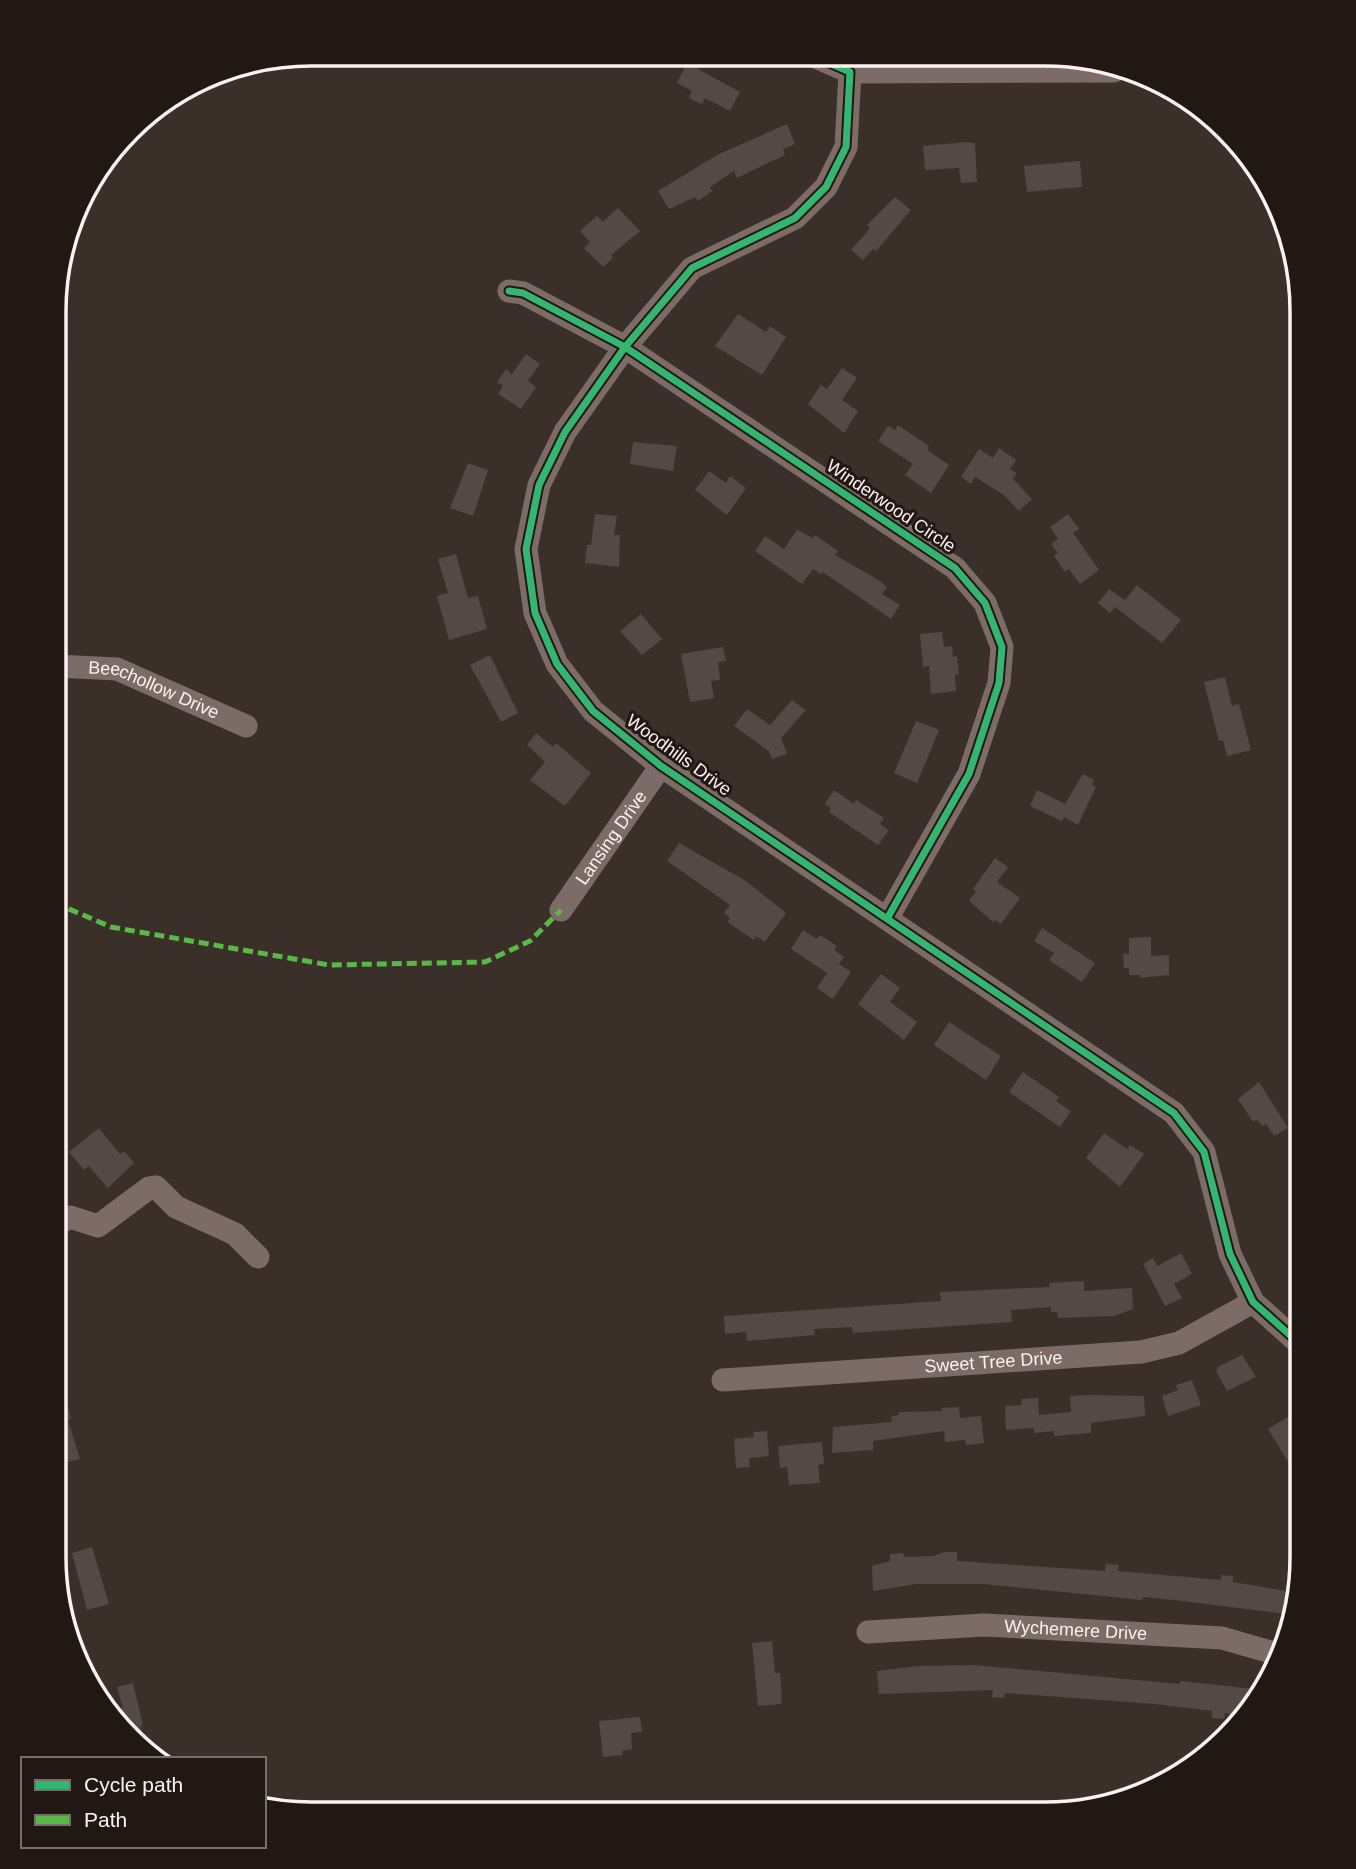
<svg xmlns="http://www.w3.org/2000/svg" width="1356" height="1869" font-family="Arial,sans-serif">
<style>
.building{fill:#534945}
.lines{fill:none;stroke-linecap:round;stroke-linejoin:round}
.minor{stroke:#7c6b66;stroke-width:23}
.quiet{stroke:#58b947;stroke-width:5;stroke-dasharray:10 5;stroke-linecap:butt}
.cycleway-casing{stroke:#211713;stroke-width:11}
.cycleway{stroke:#33b770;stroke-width:7}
.labels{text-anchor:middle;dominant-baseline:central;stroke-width:6;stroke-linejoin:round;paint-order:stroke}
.street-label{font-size:18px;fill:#fef1ed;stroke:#211713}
.rim{fill:none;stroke:#fef1ed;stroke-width:3.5}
</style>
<rect width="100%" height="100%" fill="#3b2f2a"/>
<g class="building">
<polygon points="687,63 740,92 730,111 705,98 702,104 689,98 692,91 677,83"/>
<polygon points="787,124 795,144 783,149 785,155 737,178 734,171 710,187 712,191 698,201 695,197 669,209 658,191 717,155"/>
<polygon points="966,142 975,143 977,182 961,183 959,168 925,170 923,146"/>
<polygon points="1080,161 1082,187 1027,192 1024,166"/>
<polygon points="895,197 911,210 876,251 873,249 863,260 851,250 866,233 870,227 867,225"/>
<polygon points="618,208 640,231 611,255 613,258 603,267 584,248 590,242 580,231 597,216 603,222"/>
<polygon points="738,314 766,332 770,326 786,337 762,375 715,346"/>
<polygon points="526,354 540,364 528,381 536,387 521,409 498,394 503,386 497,382 506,369 512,374"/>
<polygon points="842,368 857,378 842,400 858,411 844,433 808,404 821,385 827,389"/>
<polygon points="898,425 929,446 927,450 949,465 931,493 905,475 913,464 878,441 888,426 895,430"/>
<polygon points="633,442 677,446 673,471 630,464"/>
<polygon points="999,448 1016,460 1010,469 1017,473 1013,479 1032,499 1019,511 1004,495 975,477 971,484 961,477 979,449 993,458"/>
<polygon points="468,463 488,470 473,516 450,508"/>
<polygon points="709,471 726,483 730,476 746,488 727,515 695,490"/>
<polygon points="595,514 617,516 614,535 620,535 619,567 585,563 587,545 591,545"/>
<polygon points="1068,514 1079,529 1073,533 1099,570 1080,584 1069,569 1065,572 1054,556 1058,553 1051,544 1058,539 1050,527"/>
<polygon points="797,530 813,538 815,535 838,551 835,555 880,581 887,587 882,594 900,605 891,619 823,572 822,575 813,569 802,584 755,551 765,536 784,549"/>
<polygon points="456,554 468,598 478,596 487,629 449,640 437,596 448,593 438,559"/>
<polygon points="1137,585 1181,620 1162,643 1115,607 1117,605 1110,613 1098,603 1109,589 1125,600"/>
<polygon points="641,614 662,639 642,655 620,631"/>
<polygon points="942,632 944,647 952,646 953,657 957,656 959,674 955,675 956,691 931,694 929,666 923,667 920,634"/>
<polygon points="723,647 726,661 718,662 720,680 711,681 714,698 690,702 681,654"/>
<polygon points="490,655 518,713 501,722 470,665"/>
<polygon points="1225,677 1232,706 1239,704 1251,750 1227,756 1223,740 1219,741 1204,682"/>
<polygon points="792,700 806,710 781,738 787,754 772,759 769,751 734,726 747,709 770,725"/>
<polygon points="916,721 939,730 917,783 894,773"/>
<polygon points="536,733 553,747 556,743 591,773 565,806 530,780 545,762 527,745"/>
<polygon points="1083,774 1094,780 1092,785 1096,787 1078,825 1064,817 1062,821 1030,806 1037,790 1065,804"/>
<polygon points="834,790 854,804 856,800 884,818 880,824 889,830 878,845 829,812 831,808 825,804"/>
<polygon points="679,843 746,881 786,913 765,942 756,936 754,940 727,922 730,918 724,913 730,905 667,861"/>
<polygon points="995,858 1008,867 997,882 1020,898 1001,924 995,920 993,922 969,901 976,891 973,889"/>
<polygon points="1042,928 1095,963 1082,982 1049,960 1054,953 1034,941"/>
<polygon points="803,930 817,939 820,935 837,946 834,950 844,957 839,964 851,972 833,999 817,988 827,973 791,949"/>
<polygon points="1151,937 1151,956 1169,955 1169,975 1140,978 1140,975 1129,975 1129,968 1124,968 1123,954 1129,954 1129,938"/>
<polygon points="881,974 900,988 890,1002 917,1022 904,1040 858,1004"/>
<polygon points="949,1022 1001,1056 986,1080 934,1045"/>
<polygon points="1023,1072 1059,1097 1056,1101 1071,1111 1060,1127 1009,1092"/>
<polygon points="1259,1082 1288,1128 1274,1136 1266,1124 1262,1126 1257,1119 1253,1122 1238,1099"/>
<polygon points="99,1128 120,1154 124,1151 134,1163 108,1188 89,1166 84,1170 69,1152"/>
<polygon points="1104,1133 1127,1149 1130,1145 1144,1154 1120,1187 1086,1158"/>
<polygon points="1181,1253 1192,1274 1174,1284 1182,1298 1165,1306 1143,1264 1153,1258 1157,1266"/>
<polygon points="1084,1281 1084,1291 1132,1288 1133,1309 1114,1316 1058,1318 1057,1312 1051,1312 1051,1307 1011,1310 1012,1322 853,1333 852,1327 814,1329 815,1335 747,1341 746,1332 725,1334 724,1316 941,1301 940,1292 1050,1287 1049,1283"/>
<polygon points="1242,1355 1256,1377 1227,1391 1216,1371 1218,1367"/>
<polygon points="1192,1380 1201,1405 1168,1416 1162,1396 1178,1390 1176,1385"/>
<polygon points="1089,1395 1144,1396 1145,1416 1091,1423 1091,1433 1054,1436 1054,1431 1034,1433 1034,1428 1006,1430 1005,1406 1022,1405 1021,1399 1038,1398 1039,1415 1071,1412 1070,1396"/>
<polygon points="68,1406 71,1419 68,1420 80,1459 54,1465 55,1409"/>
<polygon points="959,1407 960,1418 981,1416 984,1443 966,1445 965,1440 945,1442 944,1431 873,1441 873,1450 832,1453 833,1427 892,1422 891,1416 899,1415 899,1412 942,1411 942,1408"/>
<polygon points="1291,1415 1301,1432 1301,1483 1268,1429"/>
<polygon points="767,1431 769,1456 749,1458 750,1467 736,1468 734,1439 754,1437 753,1432"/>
<polygon points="822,1442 824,1464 818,1465 820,1483 789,1485 787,1467 780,1468 778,1446"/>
<polygon points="92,1547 109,1604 87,1610 72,1553"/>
<polygon points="944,1552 957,1552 957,1561 1105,1571 1106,1564 1119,1565 1118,1571 1221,1580 1221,1575 1233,1576 1233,1582 1298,1593 1293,1615 1174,1600 1143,1597 1142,1600 983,1584 916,1584 873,1591 872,1566 890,1561 890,1554 903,1553 904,1557 934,1556"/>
<polygon points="772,1641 775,1673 780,1673 782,1699 781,1704 758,1706 752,1643"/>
<polygon points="974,1665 1180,1684 1180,1681 1255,1689 1253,1707 1245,1716 1225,1713 1224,1719 1212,1718 1212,1711 1154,1704 1005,1693 1004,1698 992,1697 993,1690 879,1694 877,1671 918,1666"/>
<polygon points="133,1683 143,1725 140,1726 147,1752 113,1710 123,1708 117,1687"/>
<polygon points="640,1717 642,1732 631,1733 632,1749 622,1751 623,1755 603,1757 599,1721"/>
</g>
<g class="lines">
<g class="minor">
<polyline points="813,56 850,72 1114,71"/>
<polyline points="850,72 846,147 826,187 795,218 692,268 625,347 565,432 539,485 526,549 535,613 557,664 593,711 661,766 1174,1113 1204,1152 1230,1254 1253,1302 1301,1345"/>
<polyline points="509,291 523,293 625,347 955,568 985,603 1002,647 999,683 969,774 888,917"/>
<path id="s1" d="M56,666L117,669L246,726"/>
<path id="s2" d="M561,910L661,766"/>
<polyline points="55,1225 70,1217 98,1226 149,1188 156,1187 176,1207 235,1234 258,1257"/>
<path id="s3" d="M723,1380L1141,1352L1179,1343L1253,1302"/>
<path id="s4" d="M868,1632L984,1625L1222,1638L1281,1655"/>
</g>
<polyline class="quiet" points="55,903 111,927 329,965 485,962 530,941 561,910"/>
<defs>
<g id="cycleway">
<polyline points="813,56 850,72 846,147 826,187 795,218 692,268 625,347 565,432 539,485 526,549 535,613 557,664 593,711 661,766 1174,1113 1204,1152 1230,1254 1253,1302 1301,1345"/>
<polyline points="509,291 523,293 625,347 955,568 985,603 1002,647 999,683 969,774 888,917"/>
</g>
</defs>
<use href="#cycleway" class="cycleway-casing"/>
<use href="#cycleway" class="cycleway"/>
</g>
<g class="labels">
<g class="street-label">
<text transform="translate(891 506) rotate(34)">Winderwood Circle</text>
<text stroke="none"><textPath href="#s1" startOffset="102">Beechollow Drive</textPath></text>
<text transform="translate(679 755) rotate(36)">Woodhills Drive</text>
<text stroke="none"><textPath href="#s2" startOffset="88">Lansing Drive</textPath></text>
<text stroke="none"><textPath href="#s3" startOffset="271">Sweet Tree Drive</textPath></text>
<text stroke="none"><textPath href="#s4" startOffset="208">Wychemere Drive</textPath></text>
</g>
</g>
<path d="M0 0H1356V1869H0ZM311 66H1045A245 245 0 0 1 1290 311V1557A245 245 0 0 1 1045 1802H311A245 245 0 0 1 66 1557V311A245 245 0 0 1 311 66Z" fill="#211713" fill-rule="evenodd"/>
<path class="rim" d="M311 66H1045A245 245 0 0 1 1290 311V1557A245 245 0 0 1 1045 1802H311A245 245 0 0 1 66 1557V311A245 245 0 0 1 311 66Z"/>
<rect x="21" y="1757" width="245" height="91" fill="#211713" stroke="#796e6a" stroke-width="2"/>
<rect x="35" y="1780" width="35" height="10" fill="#33b770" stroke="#796e6a" stroke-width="2"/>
<text x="84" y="1792" font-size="21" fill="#fef1ed">Cycle path</text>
<rect x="35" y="1815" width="35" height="10" fill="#58b947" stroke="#796e6a" stroke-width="2"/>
<text x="84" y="1827" font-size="21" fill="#fef1ed">Path</text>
</svg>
